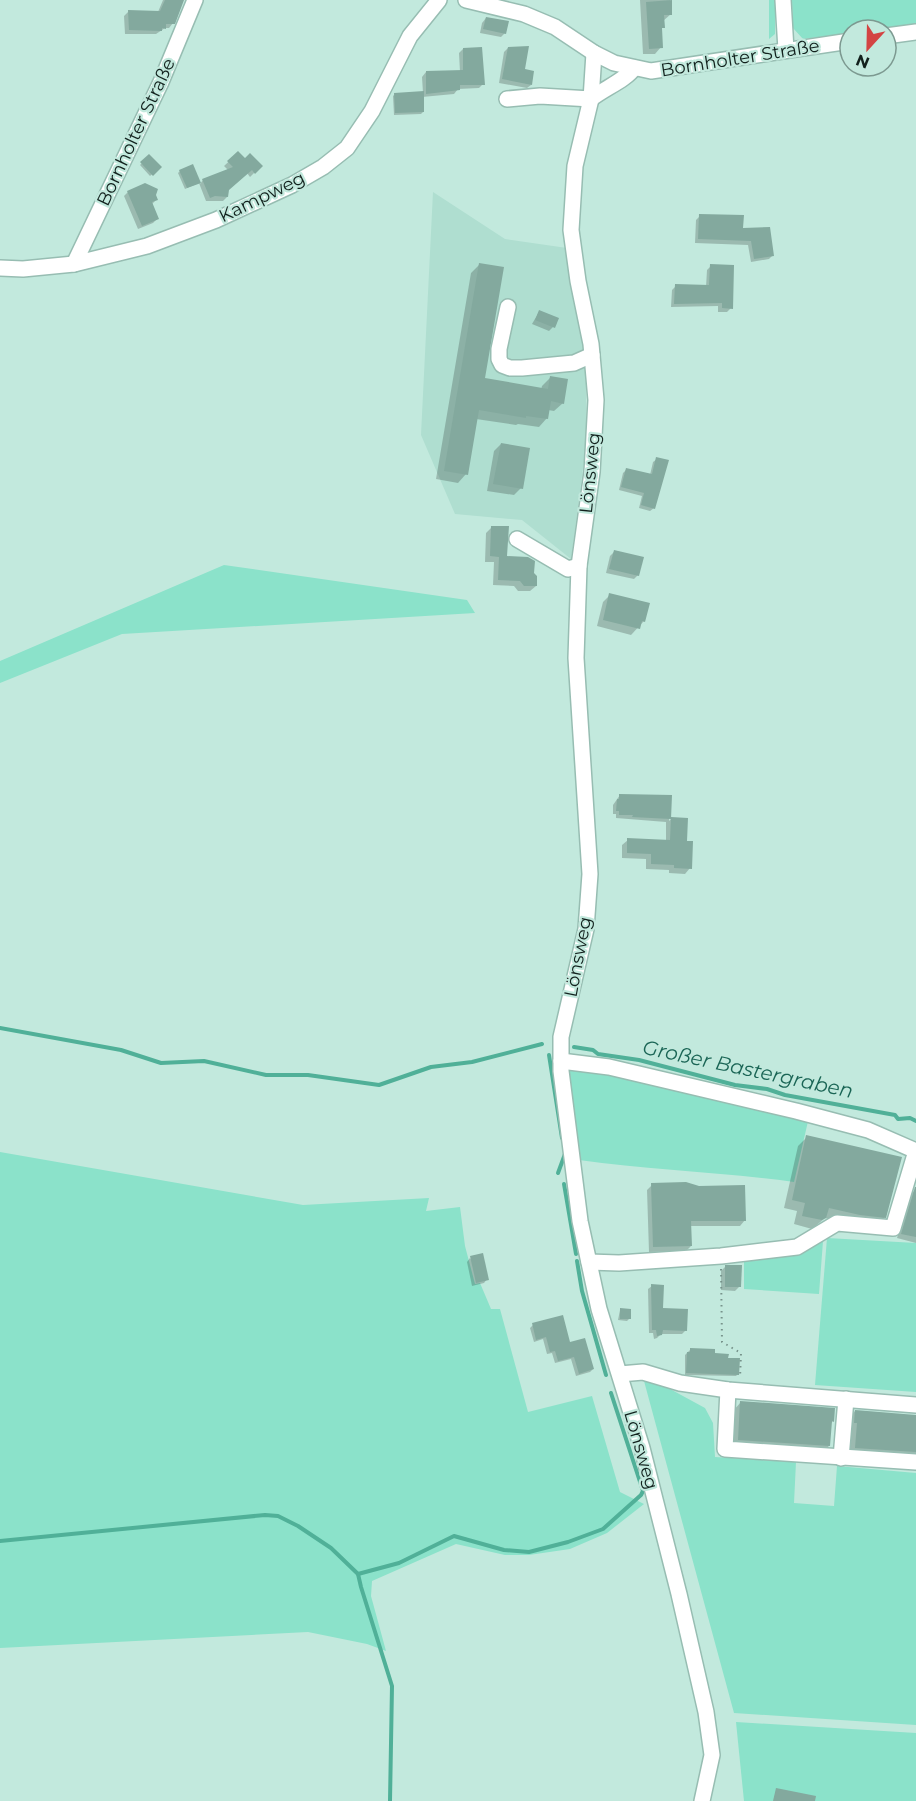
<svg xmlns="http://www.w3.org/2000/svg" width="916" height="1801" font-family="Montserrat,sans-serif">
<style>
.built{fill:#afded0}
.green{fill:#8be2ca}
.shadow{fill:#0003}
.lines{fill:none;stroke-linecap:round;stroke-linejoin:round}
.stream{stroke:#50b098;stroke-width:4}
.building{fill:#83a99e}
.minor-casing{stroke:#97bdb2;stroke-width:18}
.path{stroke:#77938b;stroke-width:2;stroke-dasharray:1.5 4.5;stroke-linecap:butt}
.minor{stroke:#fff;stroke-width:15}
.labels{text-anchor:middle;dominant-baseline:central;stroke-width:4.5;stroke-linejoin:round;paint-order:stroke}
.street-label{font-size:18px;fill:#12211d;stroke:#c2e9dd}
.water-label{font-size:20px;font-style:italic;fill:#1a6555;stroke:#c2e9dd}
</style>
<rect width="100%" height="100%" fill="#c2e9dd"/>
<polygon class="built" points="433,192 505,239 567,248 586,354 586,446 571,559 522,520 455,514 421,435"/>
<g class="green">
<polygon points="769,0 775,0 775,34 769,39"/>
<polygon points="792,0 916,0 916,24 872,30 850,30 850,33 803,39 793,28"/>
<polygon points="224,565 467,600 475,613 122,634 0,683 0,661"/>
<path d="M589,1068L809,1117L794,1182C722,1172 650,1170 579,1160L566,1070Z"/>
<polygon points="0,1152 303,1205 429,1198 426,1211 460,1207 465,1246 475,1284 480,1283 491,1309 500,1309 528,1412 592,1396 620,1492 644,1504 607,1533 570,1549 529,1555 505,1555 456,1544 372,1581 371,1596 386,1651 367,1644 308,1632 0,1648"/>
<polygon points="827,1238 916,1243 916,1392 815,1385"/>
<polygon points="823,1241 819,1294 744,1289 744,1256 797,1252"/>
<polygon points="648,1377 705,1408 713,1423 715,1457 796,1462 794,1503 834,1506 837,1466 916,1473 916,1725 734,1713 644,1381"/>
<polygon points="736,1722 916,1733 916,1801 744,1801"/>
</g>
<g class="shadow">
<polygon points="163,0 180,0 173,23 169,28 165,28 156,34 125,34 124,16 129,11 158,12"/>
<polygon points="640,0 670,0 671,14 663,21 663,27 660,30 661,47 655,54 643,54"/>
<polygon points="486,18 505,33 501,37 480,33 482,23"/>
<polygon points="508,48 531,85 527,88 499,83 504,52"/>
<polygon points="463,49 483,84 479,88 458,89 454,94 422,97 423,112 421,114 394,115 393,96 395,94 423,93 422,77 426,72 460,72 459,53"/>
<polygon points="238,153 245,160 261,166 250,177 247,173 228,190 227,197 223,201 206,201 199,183 185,189 178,173 180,171 192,166 200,184 203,180 228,170 224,166"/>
<polygon points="149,156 160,167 150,176 140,165"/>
<polygon points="128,192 154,195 156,200 151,205 157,219 153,223 138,229 124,196"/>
<polygon points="700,216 742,230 773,255 769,259 751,262 748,245 695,243 696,220"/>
<polygon points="480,264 483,380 541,390 542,386 550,378 563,403 554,411 548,410 547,418 539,427 518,424 516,425 476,419 466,474 458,483 436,479 471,273"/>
<polygon points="711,266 731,308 727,312 718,312 718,306 671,307 672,290 676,286 706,287 707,270"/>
<polygon points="539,312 553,327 549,331 532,324"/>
<polygon points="501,444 521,488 514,495 487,491 494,451"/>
<polygon points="657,459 654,508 650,511 639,508 642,496 619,490 623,473 626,470 650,475 653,462"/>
<polygon points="492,527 506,558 536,586 530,591 518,591 514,586 493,585 494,562 485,562 486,533"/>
<polygon points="614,552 638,575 634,579 606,573 610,556"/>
<polygon points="610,595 644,621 631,635 597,626 603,602"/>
<polygon points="620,795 670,797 669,821 672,818 685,842 690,868 685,874 669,873 669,870 646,869 646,859 622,858 622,845 628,840 666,841 666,822 616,818 616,814 613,814 613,805"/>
<polygon points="807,1137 885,1217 875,1226 850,1224 825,1218 812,1229 794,1224 797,1211 784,1208 798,1146"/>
<polygon points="652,1185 745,1220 740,1226 690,1226 691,1246 686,1251 649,1252 647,1190"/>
<polygon points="916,1189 916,1243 897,1238 911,1194"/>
<polygon points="470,1258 487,1279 484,1283 472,1286 467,1262"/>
<polygon points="725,1267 740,1286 735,1291 721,1290 721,1271"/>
<polygon points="652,1286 662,1310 686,1330 682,1334 661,1334 657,1338 654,1339 653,1333 649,1333 648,1289"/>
<polygon points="620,1310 629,1319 627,1321 618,1320"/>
<polygon points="533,1325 593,1369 590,1372 576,1376 571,1359 555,1363 552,1353 547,1354 543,1339 534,1342 530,1328"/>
<polygon points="690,1350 727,1359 738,1374 736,1376 685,1375 685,1355"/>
<polygon points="741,1402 833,1421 830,1424 829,1446 819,1455 729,1449 732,1412"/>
<polygon points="855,1411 916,1416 916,1459 846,1457 846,1421"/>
</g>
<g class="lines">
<g class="stream">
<polyline points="0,1028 121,1050 161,1063 204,1061 266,1075 308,1075 379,1085 431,1067 472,1062 542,1044"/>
<polyline points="574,1047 593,1050 598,1054 639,1060 735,1085 767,1089 785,1095 895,1115 898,1119 910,1118 916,1121"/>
<polyline points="549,1055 562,1138"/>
<polyline points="558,1173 565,1154"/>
<polyline points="564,1184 576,1254"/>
<polyline points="577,1261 582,1291 606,1375"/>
<polyline points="0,1541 265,1515 278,1516 298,1526 331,1548 358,1574 361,1587 392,1686 390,1801"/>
<polyline points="358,1574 399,1563 454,1536 504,1550 529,1552 568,1542 603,1529 641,1495 643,1491 611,1393"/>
</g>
</g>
<g class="building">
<polygon points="165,0 184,0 175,24 166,24 166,29 162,28 162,31 129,30 128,10 160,11"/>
<polygon points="672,0 672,15 664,15 665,28 662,28 663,48 649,49 646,2"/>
<polygon points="486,17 509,21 506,34 483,29"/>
<polygon points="529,46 525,69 534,71 532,85 502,79 508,47"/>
<polygon points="482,47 485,85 460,85 460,90 426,94 426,71 463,70 463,48"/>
<polygon points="424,91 424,112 395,113 394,93"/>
<polygon points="238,151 245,158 250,153 263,166 255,174 252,170 229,190 228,197 215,196 210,198 202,179 233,167 227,161"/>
<polygon points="149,154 162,167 153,176 140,162"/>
<polygon points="193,164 201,183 187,188 179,170"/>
<polygon points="145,183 158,189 156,195 158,200 152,202 159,219 142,226 127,191"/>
<polygon points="699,214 744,215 743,228 770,227 774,256 754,259 751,241 698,239"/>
<polygon points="479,263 504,267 485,378 548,389 550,376 568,379 564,404 551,401 548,419 526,416 526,418 479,410 468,475 444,471"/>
<polygon points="710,264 734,265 733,309 722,308 722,303 674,304 675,284 709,285"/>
<polygon points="539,310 559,318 555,328 535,320"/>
<polygon points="501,443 530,448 523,489 493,484"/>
<polygon points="656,457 669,460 655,509 641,505 644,493 621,487 626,468 652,474"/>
<polygon points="491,526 509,526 507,556 528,557 535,561 534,573 537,576 537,586 524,586 520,581 498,580 499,557 490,556"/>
<polygon points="614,550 644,557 639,576 609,569"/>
<polygon points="609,593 650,603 645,622 642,621 640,629 603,620"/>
<polygon points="619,794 672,795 671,819 632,817 633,815 619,815 619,811 616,811 617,799 619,799"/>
<polygon points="671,817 688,818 687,841 693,841 692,869 674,868 674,865 651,864 651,854 627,853 627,838 670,840"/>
<polygon points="806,1135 902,1157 886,1218 860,1215 829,1208 826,1218 822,1220 802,1216 805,1203 792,1200"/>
<polygon points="686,1182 699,1186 745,1185 746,1221 691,1221 692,1246 653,1247 651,1183"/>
<polygon points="915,1187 916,1187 916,1237 901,1234"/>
<polygon points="483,1253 489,1280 476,1283 470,1256"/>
<polygon points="725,1265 742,1265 741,1287 725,1287"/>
<polygon points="651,1284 664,1285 663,1308 688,1309 687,1331 663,1330 662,1335 657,1336 656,1330 652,1330"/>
<polygon points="620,1308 631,1309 631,1319 620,1319"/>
<polygon points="563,1315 570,1342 585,1338 594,1369 579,1374 574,1357 558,1361 555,1351 550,1352 546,1337 536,1340 532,1323"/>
<polygon points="690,1348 715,1349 715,1353 729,1354 728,1358 740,1358 739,1375 686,1373 687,1352 690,1352"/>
<polygon points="740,1401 835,1408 834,1422 832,1421 830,1446 738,1440"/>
<polygon points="855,1410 916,1415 916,1452 855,1448 857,1423 854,1423"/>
<polygon points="776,1788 816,1796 815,1801 773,1801"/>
</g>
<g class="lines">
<defs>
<g id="minor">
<polyline points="466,0 524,14 555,27 594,53 614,63 651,71 850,41"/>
<polyline points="783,0 786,50"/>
<polyline points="886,36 916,32"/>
<polyline points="594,53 591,99 575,166 571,230 578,281 591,344 596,400 592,472 579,566 576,658 590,874 586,929 561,1037 561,1071 580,1221 599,1309 642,1448 679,1594 706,1712 712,1755 702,1801"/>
<polyline points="507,99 540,96 591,99"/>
<path d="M591,99C603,89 626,80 634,68"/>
<polyline points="74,264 161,82 195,0"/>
<polyline points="0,268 23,269 74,264 147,246 216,220 292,185 323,167 347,148 372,111 410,36 439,0"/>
<polyline points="508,307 499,349 499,359 502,365 510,368 522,368 574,363 592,355"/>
<polyline points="517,539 568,569 579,566"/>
<polyline points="561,1061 609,1067 796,1111 868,1130 916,1151 893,1228 837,1223 797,1247 721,1256 619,1263 589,1262"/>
<polyline points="620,1374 643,1372 680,1383 728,1390 916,1405"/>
<polyline points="728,1390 725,1449 916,1462"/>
<polyline points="841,1458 846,1399"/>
</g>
</defs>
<use href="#minor" class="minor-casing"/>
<polyline class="path" points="721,1269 722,1342 741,1353 740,1378"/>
<use href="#minor" class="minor"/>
</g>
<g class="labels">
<g class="street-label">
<text transform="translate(740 58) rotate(-9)">Bornholter Straße</text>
<text transform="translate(136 132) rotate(-65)">Bornholter Straße</text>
<text transform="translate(262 197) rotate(-26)">Kampweg</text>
<text transform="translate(590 473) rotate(-84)">Lönsweg</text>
<text transform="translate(578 957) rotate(-79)">Lönsweg</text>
<text transform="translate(641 1450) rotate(74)">Lönsweg</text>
</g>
<g class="water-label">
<text transform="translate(748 1069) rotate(12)">Großer Bastergraben</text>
</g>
</g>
<g transform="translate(868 48) rotate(202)"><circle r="28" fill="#c2e9dd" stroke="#7c9990" stroke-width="1.5"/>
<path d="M0-4.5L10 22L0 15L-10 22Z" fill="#d34443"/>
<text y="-9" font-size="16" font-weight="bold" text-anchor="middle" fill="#12211d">N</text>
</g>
</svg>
